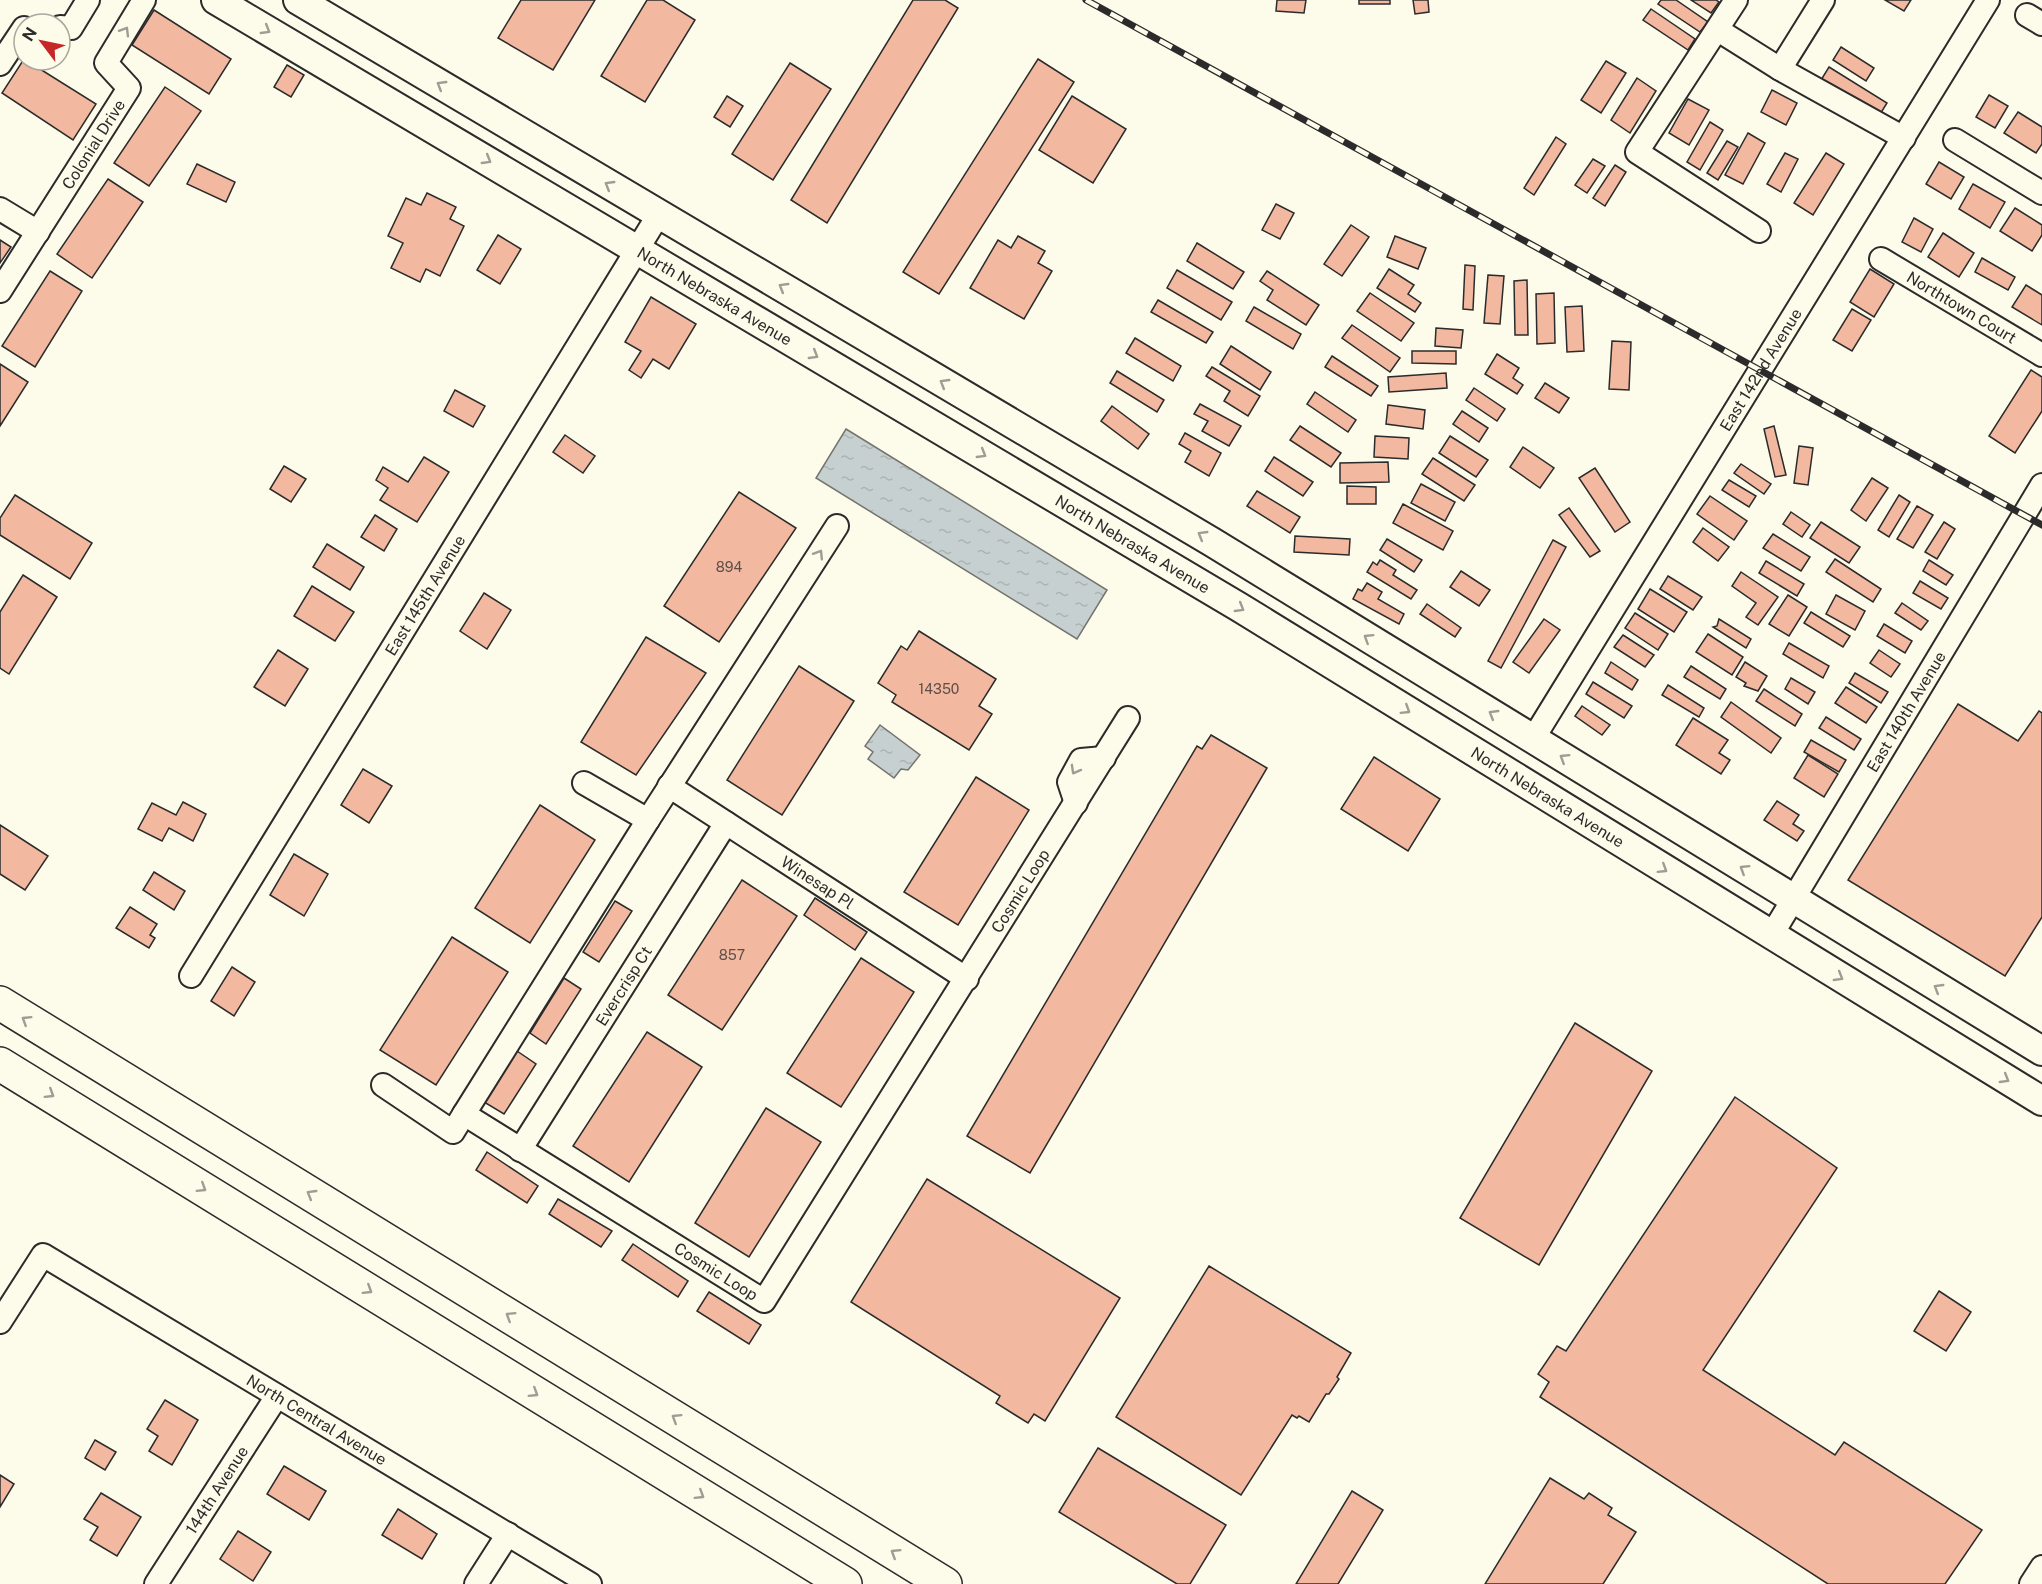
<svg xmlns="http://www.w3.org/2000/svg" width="2042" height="1584" font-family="'Public Sans',sans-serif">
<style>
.water{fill:url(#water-ripples);stroke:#74746e;stroke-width:1.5}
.building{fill:#f2b8a0;stroke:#2b2b2b;stroke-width:1.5}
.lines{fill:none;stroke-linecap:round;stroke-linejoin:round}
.minor-casing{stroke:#2b2b2b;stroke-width:26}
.major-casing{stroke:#2b2b2b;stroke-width:32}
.highway-casing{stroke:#2b2b2b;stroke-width:36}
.minor{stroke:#fdfbea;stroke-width:22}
.major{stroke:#fdfbea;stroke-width:28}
.highway{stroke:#fdfbea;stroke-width:33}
.rail-casing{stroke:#2b2b2b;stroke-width:7}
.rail{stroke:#fdfbea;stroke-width:4.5;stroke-dasharray:14;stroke-linecap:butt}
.oneway{stroke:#9e9d94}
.labels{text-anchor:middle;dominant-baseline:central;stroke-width:4.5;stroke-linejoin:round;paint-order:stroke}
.number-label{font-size:14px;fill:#5d4e48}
.street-label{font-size:16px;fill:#2b2b2b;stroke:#fdfbea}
</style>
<defs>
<pattern id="water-ripples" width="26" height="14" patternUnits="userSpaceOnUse" patternTransform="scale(1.5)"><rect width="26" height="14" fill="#c7d0d0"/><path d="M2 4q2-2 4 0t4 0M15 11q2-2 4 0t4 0" fill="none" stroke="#abb3b3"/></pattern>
</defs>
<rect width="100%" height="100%" fill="#fdfbea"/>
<g class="water">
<polygon points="846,429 1107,590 1077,639 816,478"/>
<polygon points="880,725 920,755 908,770 901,769 894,778 868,759 873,752 865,746"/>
</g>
<g class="building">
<polygon points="521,0 595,0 553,70 498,38"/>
<polygon points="647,0 663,0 695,20 645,102 601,76"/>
<polygon points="913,0 945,0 958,8 827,223 791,200"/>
<polygon points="1277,0 1306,0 1304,13 1276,11"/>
<rect x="1359" y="0" width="31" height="4"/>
<polygon points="1413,0 1428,0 1429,12 1415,14"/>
<polygon points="1661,0 1676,0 1708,22 1700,32 1658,4"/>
<polygon points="1691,0 1716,0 1719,2 1711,13"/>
<polygon points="1885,0 1911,0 1904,11"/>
<polygon points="1651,9 1695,39 1688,50 1643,20"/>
<polygon points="154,10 231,59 209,94 132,45"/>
<polygon points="1841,47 1874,68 1866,81 1833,60"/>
<polygon points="24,59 96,104 73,140 2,93"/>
<polygon points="1038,59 1074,82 939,294 903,272"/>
<polygon points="1606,61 1626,73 1601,113 1581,100"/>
<polygon points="790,63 831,89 773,180 732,154"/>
<polygon points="287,65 304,75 291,97 274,87"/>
<polygon points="1829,67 1887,103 1879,116 1821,80"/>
<polygon points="1637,78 1656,91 1630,133 1611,120"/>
<polygon points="165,87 201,111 149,186 114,163"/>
<polygon points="1772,90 1797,103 1786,125 1761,112"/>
<polygon points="1989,95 2008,106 1995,128 1976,117"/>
<polygon points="727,96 743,106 730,127 714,117"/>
<polygon points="1072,96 1126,129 1093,183 1039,150"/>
<polygon points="1688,99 1709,110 1689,145 1669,133"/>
<polygon points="2018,112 2042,127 2042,144 2036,153 2004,133"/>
<polygon points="1710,122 1723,130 1700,170 1687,162"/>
<polygon points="1748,133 1765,143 1743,184 1725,175"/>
<polygon points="1556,137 1566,144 1534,195 1524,188"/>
<polygon points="1727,141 1738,147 1718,180 1707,173"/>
<polygon points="1785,153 1798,159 1781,192 1767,184"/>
<polygon points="1826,153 1844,164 1813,215 1794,203"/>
<polygon points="1593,159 1605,166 1587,193 1575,185"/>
<polygon points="1939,162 1964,177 1951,199 1926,184"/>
<polygon points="197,164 235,182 226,202 187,184"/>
<polygon points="1615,165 1626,172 1605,206 1593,198"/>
<polygon points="108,179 143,202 92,278 57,254"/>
<polygon points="1973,184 2005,202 1990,228 1959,209"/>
<polygon points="427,193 456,207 450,219 464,226 440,276 426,269 420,282 391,268 403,243 388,236 406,198 421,205"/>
<polygon points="1276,204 1294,213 1280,239 1262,230"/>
<polygon points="2015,208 2042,225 2042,235 2032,251 2000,231"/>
<polygon points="1914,218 1933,229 1921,252 1902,242"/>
<polygon points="1351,225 1369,237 1342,276 1324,264"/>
<polygon points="1943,233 1974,253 1959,277 1928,257"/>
<polygon points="498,235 521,249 500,284 477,270"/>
<polygon points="1018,236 1045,251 1038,263 1052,271 1024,319 970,288 998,240 1011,248"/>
<polygon points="1395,236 1426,248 1418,269 1387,257"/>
<polygon points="0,240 11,247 0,263"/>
<polygon points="1197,243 1244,272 1233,289 1187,261"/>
<polygon points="1982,258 2015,277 2008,290 1975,272"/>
<polygon points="1465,265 1475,266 1473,310 1463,309"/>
<polygon points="1389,269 1414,285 1408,294 1421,303 1415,312 1377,288"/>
<polygon points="1870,269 1894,284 1874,317 1850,302"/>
<polygon points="1177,270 1232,302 1221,320 1167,288"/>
<polygon points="50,271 82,291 35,367 2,346"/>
<polygon points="1267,271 1319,305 1306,325 1267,300 1273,290 1260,281"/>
<polygon points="1488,275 1504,276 1500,324 1484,323"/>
<polygon points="1527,280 1528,335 1515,335 1514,281"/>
<polygon points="2026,285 2042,295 2042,325 2012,307"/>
<polygon points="1370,293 1414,323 1401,341 1357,311"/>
<polygon points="1554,293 1555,343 1537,344 1536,294"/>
<polygon points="651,297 696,324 669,369 653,359 641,378 629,370 641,351 625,342"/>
<polygon points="1158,300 1213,332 1206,343 1151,312"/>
<polygon points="1582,306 1584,351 1567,352 1565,307"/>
<polygon points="1254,307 1301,334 1293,349 1246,321"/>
<polygon points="1852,309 1871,320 1852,351 1833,340"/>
<polygon points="1352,325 1400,358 1390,372 1342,338"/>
<polygon points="1436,328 1463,330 1461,348 1435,346"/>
<polygon points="1135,338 1181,366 1173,381 1126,353"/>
<polygon points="1612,341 1631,342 1629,390 1609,389"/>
<polygon points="1231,346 1271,372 1260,390 1220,364"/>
<polygon points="1412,351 1456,351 1456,364 1412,363"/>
<polygon points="1497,354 1519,368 1513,378 1523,385 1517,394 1485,374"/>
<polygon points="1332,356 1378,386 1371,396 1325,367"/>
<polygon points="0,364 28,382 0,426"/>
<polygon points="1212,367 1260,396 1248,416 1224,401 1230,391 1206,376"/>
<polygon points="2031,370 2042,377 2042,411 2015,453 1989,436"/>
<polygon points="1117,371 1164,400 1157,412 1110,383"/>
<polygon points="1446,373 1447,388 1389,392 1388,377"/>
<polygon points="1545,383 1569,398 1559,413 1535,398"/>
<polygon points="1474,388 1505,409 1497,421 1466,400"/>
<polygon points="455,390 485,406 473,427 444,411"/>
<polygon points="1315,392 1356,420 1348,432 1307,404"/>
<polygon points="1200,404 1241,426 1229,446 1202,431 1208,421 1194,414"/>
<polygon points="1388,405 1425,410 1423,429 1386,424"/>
<polygon points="1112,406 1149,434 1138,449 1101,421"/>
<polygon points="1462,411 1488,428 1479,442 1453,424"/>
<polygon points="1300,426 1341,453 1331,467 1290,440"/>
<polygon points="1774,426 1786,475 1775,477 1764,429"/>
<polygon points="1185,433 1221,453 1209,476 1185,462 1191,451 1179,444"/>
<polygon points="565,435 595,456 583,473 553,452"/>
<polygon points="1375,436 1409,438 1408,459 1374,457"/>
<polygon points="1450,436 1488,460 1476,477 1439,453"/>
<polygon points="1799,446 1813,448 1808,485 1794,483"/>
<polygon points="1523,447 1554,468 1540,488 1510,467"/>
<polygon points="424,457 449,472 417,522 380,500 388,488 376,480 383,467 408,482"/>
<polygon points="1274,457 1313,482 1303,496 1265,471"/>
<polygon points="1433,458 1475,485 1464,501 1422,474"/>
<polygon points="1388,462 1389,482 1340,483 1340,463"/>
<polygon points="1741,464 1771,484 1764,494 1734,473"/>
<polygon points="284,466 306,479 291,502 270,489"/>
<polygon points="1595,468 1630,522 1615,532 1579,478"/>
<polygon points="1872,478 1888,488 1866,521 1851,510"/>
<polygon points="1729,480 1756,496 1749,507 1722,490"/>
<polygon points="1421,484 1455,502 1445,521 1411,503"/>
<polygon points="1347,486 1376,487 1376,504 1347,504"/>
<polygon points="1257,491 1300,517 1290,533 1247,506"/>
<polygon points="739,492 796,528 719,642 664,606"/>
<polygon points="15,495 92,543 70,579 0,535 0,518"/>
<polygon points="1899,495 1910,502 1889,537 1878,530"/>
<polygon points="1710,496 1747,521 1734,540 1697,514"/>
<polygon points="1403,504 1453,531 1443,550 1393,523"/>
<polygon points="1917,506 1933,515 1913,548 1897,539"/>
<polygon points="1569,508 1600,551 1590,557 1559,515"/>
<polygon points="1791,512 1810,525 1802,537 1783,524"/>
<polygon points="375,515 397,529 384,551 361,537"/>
<polygon points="1821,522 1860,547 1849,563 1810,538"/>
<polygon points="1944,522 1955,529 1937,559 1925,552"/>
<polygon points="1703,528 1729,547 1718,561 1693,542"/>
<polygon points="1773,534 1810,557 1801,571 1763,548"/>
<polygon points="1295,536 1350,539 1349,555 1294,552"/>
<polygon points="1387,539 1422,560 1414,572 1380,550"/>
<polygon points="1553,540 1566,547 1501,668 1488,661"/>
<polygon points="327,544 364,567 350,590 313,567"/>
<polygon points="1835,559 1881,589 1873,602 1826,572"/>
<polygon points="1380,560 1396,570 1393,575 1417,590 1411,599 1367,572 1373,562 1377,565"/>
<polygon points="1929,560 1953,575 1946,585 1923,571"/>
<polygon points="1766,561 1804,584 1797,596 1759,573"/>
<polygon points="1461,571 1490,590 1479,606 1450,587"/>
<polygon points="1741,572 1778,597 1758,625 1746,617 1756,603 1732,586"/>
<polygon points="23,575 57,597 9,674 0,668 0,612"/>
<polygon points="1668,576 1702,597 1693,610 1660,589"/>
<polygon points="1920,581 1948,598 1941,609 1913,593"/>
<polygon points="1367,583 1382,592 1378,599 1404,614 1399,624 1353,599 1358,589 1362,591"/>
<polygon points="312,586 354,612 335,641 294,616"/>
<polygon points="1650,589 1687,612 1674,632 1638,609"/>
<polygon points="484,593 511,610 487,649 460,631"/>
<polygon points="1788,595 1807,607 1789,636 1769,624"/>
<polygon points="1836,595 1865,611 1855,630 1826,614"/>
<polygon points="1902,603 1928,621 1921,630 1895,613"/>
<polygon points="1427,604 1461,628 1455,637 1420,614"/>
<polygon points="1811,612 1850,636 1843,647 1804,623"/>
<polygon points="1635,613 1668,634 1658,650 1625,628"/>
<polygon points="1544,619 1560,630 1529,673 1513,662"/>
<polygon points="1719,619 1751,639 1746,648 1713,627 1717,626"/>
<polygon points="1884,624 1912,641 1905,653 1877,636"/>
<polygon points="919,631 996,679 979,706 992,714 969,750 892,702 896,695 878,683 901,646 907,650"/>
<polygon points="1708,634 1743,657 1732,675 1696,652"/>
<polygon points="1623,635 1654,655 1645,667 1614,647"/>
<polygon points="646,637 706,673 636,775 581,742"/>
<polygon points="1789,643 1829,666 1823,678 1783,654"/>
<polygon points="278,650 308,669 285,706 254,687"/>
<polygon points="1879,650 1900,664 1891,677 1870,663"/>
<polygon points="1611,662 1638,680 1632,690 1605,673"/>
<polygon points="1745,662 1767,676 1758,691 1744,686 1746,683 1736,677"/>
<polygon points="799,666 854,701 782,815 727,780"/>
<polygon points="1691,666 1726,689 1720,699 1684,677"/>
<polygon points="1855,673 1888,692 1881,703 1849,683"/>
<polygon points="1791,678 1815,692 1808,704 1785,689"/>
<polygon points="1593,682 1632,706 1624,718 1586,694"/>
<polygon points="1668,685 1704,708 1699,717 1662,695"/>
<polygon points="1846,687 1877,707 1866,723 1835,703"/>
<polygon points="1764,689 1802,714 1795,726 1756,701"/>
<polygon points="1731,702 1781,738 1771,753 1721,717"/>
<polygon points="1958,704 2018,741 2039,711 2042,713 2042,917 2005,976 1848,880"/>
<polygon points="1582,706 1610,725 1602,735 1575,716"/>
<polygon points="1826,717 1861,739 1854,750 1819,728"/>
<polygon points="1693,718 1728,740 1719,753 1730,760 1721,774 1676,745"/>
<polygon points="1211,735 1267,768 1030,1173 967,1136 1197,746 1202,749"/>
<polygon points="1811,740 1846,760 1839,772 1804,752"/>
<polygon points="1808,755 1838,774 1824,797 1794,778"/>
<polygon points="1374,757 1440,799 1408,851 1341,809"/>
<polygon points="363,769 392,786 369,823 341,805"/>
<polygon points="976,777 1029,810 958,925 904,892"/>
<polygon points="1777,801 1799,815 1793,824 1804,831 1797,841 1764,820"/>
<polygon points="183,802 206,814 193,841 169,828 162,841 138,829 152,803 176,815"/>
<polygon points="540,805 595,840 530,943 475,908"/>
<polygon points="0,825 48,856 25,890 0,874"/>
<polygon points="294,854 328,874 304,916 270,895"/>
<polygon points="154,872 185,891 174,910 143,890"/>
<polygon points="742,880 797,916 722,1030 668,995"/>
<polygon points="815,898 867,932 855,950 804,915"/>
<polygon points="615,901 632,911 599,962 583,952"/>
<polygon points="130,907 157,924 150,935 155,938 149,948 116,928"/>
<polygon points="452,937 508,972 436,1085 380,1050"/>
<polygon points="861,958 914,992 841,1107 787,1073"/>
<polygon points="232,967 255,982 234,1016 211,1001"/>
<polygon points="564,978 581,989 546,1044 530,1033"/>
<polygon points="1575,1023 1652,1071 1539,1265 1460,1218"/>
<polygon points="647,1032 702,1067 629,1182 573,1146"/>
<polygon points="517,1051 536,1064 504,1114 484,1102"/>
<polygon points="1735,1097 1837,1168 1703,1370 1835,1455 1844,1442 1982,1530 1945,1584 1828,1584 1540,1397 1549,1382 1538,1374 1557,1346 1566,1351"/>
<polygon points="766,1108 821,1142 749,1257 695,1223"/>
<polygon points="487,1152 538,1186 527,1203 476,1170"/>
<polygon points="927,1179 1120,1298 1045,1421 1034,1414 1028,1423 996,1403 1000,1396 851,1302"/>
<polygon points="558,1199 612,1231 601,1247 549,1214"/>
<polygon points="633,1244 688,1281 678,1297 622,1260"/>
<polygon points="1209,1266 1351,1353 1337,1377 1339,1379 1329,1394 1326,1394 1309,1422 1299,1416 1297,1418 1292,1415 1241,1495 1116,1417"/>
<polygon points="1939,1291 1971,1312 1946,1351 1914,1331"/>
<polygon points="709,1292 761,1325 749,1344 697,1311"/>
<polygon points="165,1400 198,1420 172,1465 149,1451 158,1436 147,1429"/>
<polygon points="95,1440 116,1452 105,1470 85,1458"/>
<polygon points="1098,1448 1226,1525 1190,1584 1177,1584 1059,1512"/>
<polygon points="284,1466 326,1491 309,1520 267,1494"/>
<polygon points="0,1475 14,1484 0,1507"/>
<polygon points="1550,1478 1584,1499 1589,1493 1612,1508 1608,1515 1636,1532 1603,1584 1485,1584"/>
<polygon points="1352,1491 1383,1510 1338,1584 1296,1584"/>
<polygon points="101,1493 141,1517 117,1556 90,1540 98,1527 84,1519"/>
<polygon points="398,1509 437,1534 422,1559 382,1535"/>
<polygon points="238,1531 271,1552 253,1581 220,1559"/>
</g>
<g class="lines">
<defs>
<g id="minor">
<polyline points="1736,0 1637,152 1759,231"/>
<polyline points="2027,15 2042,24"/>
<polyline points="60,27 71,28 88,0"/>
<polyline points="1718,30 1780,69 1904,138"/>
<polyline points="0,64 24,28"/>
<polyline points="1780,69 1823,0"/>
<polyline points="1955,140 2042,193"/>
<polyline points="0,209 38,232"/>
<path id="s1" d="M1881,259L2042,355"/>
<path id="s2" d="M0,291L129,88L106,63L144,0"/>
<path id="s3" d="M1533,739L1988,0"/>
<polyline points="584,783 648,820 837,526"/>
<path id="s4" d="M669,786L967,979"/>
<polyline points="1076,803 1069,782 1081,760 1104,758"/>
<path id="s5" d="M648,820L464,1114L764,1301L1128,718"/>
<path id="s6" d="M1771,936L2042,485"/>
<path id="s7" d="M191,976L659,214"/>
<polyline points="383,1085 453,1132 464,1114"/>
<path id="s8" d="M520,1150L726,823"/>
<path id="s9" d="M0,1322L43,1255L590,1584"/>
<path id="s10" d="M156,1584L277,1396"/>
<polyline points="476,1584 508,1534"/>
<polyline points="2031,1584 2042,1567"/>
</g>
<g id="major">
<path id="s11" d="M216,0L1239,607L2042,1101"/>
<polyline points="298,0 1212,542 2042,1051"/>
</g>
<g id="highway">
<polyline points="0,1003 945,1584"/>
<polyline points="0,1064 845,1584"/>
</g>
</defs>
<use href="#minor" class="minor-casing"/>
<use href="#major" class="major-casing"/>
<use href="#highway" class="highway-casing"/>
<use href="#minor" class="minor"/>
<use href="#major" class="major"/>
<use href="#highway" class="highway"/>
<defs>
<polyline id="rail" points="1086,0 2042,525"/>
</defs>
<use href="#rail" class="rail-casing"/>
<use href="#rail" class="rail"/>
</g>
<defs><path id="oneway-chevron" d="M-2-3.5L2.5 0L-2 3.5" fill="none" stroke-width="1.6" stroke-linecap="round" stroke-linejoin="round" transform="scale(1.5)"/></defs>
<g class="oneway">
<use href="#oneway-chevron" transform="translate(266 30) rotate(31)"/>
<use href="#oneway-chevron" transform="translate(125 31) rotate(-59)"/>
<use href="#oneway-chevron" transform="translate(441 85) rotate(-149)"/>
<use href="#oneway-chevron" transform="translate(487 160) rotate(31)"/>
<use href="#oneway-chevron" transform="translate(609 185) rotate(-149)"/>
<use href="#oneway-chevron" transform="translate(783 287) rotate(-149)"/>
<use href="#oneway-chevron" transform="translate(814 355) rotate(31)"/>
<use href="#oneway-chevron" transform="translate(944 383) rotate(-149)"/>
<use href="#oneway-chevron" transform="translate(982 454) rotate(31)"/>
<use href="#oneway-chevron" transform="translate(1202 535) rotate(-149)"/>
<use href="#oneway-chevron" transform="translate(819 554) rotate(-58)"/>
<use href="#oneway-chevron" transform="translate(1240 608) rotate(31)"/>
<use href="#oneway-chevron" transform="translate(1368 638) rotate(-148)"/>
<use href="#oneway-chevron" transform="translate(1406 710) rotate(32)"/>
<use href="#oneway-chevron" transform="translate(1493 714) rotate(-149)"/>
<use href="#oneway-chevron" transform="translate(1564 758) rotate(-148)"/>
<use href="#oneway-chevron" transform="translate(1075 770) rotate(119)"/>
<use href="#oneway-chevron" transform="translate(1663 869) rotate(32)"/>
<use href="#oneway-chevron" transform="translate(1744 869) rotate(-148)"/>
<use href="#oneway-chevron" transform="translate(1839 977) rotate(31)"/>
<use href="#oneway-chevron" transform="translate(1938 988) rotate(-149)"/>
<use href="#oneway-chevron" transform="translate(26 1020) rotate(-148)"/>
<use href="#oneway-chevron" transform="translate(2005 1079) rotate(31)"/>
<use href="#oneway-chevron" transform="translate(50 1094) rotate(32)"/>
<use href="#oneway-chevron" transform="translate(202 1188) rotate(32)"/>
<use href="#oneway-chevron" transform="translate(311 1194) rotate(-149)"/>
<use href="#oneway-chevron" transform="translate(368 1290) rotate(32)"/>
<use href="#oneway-chevron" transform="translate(510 1316) rotate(-148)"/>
<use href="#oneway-chevron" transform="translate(534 1393) rotate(32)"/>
<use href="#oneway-chevron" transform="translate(676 1418) rotate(-148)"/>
<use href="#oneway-chevron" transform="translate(700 1495) rotate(32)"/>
<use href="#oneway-chevron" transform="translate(895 1553) rotate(-148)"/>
</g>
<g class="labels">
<g class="number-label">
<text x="729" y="567">894</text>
<text x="939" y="689">14350</text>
<text x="732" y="955">857</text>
</g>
<g class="street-label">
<text stroke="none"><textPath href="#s2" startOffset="174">Colonial Drive</textPath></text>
<text stroke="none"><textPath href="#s11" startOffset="580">North Nebraska Avenue</textPath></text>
<text stroke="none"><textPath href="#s1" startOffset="94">Northtown Court</textPath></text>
<text stroke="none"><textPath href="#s3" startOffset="434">East 142nd Avenue</textPath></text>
<text stroke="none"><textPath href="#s11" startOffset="1066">North Nebraska Avenue</textPath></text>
<text stroke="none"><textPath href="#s7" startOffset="447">East 145th Avenue</textPath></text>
<text stroke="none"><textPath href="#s6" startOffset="262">East 140th Avenue</textPath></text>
<text stroke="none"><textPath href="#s11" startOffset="1552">North Nebraska Avenue</textPath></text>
<text stroke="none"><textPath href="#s4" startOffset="177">Winesap Pl</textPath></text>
<text stroke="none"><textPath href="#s5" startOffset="1184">Cosmic Loop</textPath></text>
<text stroke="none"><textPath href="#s8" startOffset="194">Evercrisp Ct</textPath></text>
<text stroke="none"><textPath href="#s5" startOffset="644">Cosmic Loop</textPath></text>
<text stroke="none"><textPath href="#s9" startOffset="399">North Central Avenue</textPath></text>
<text stroke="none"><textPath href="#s10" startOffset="112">144th Avenue</textPath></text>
</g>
</g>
<g transform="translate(42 42) rotate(302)"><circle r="28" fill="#fdfbea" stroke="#a9a89e" stroke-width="1.5"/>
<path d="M0-4.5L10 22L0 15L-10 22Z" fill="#c62828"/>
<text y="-9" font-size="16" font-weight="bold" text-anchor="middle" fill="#2b2b2b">N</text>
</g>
</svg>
